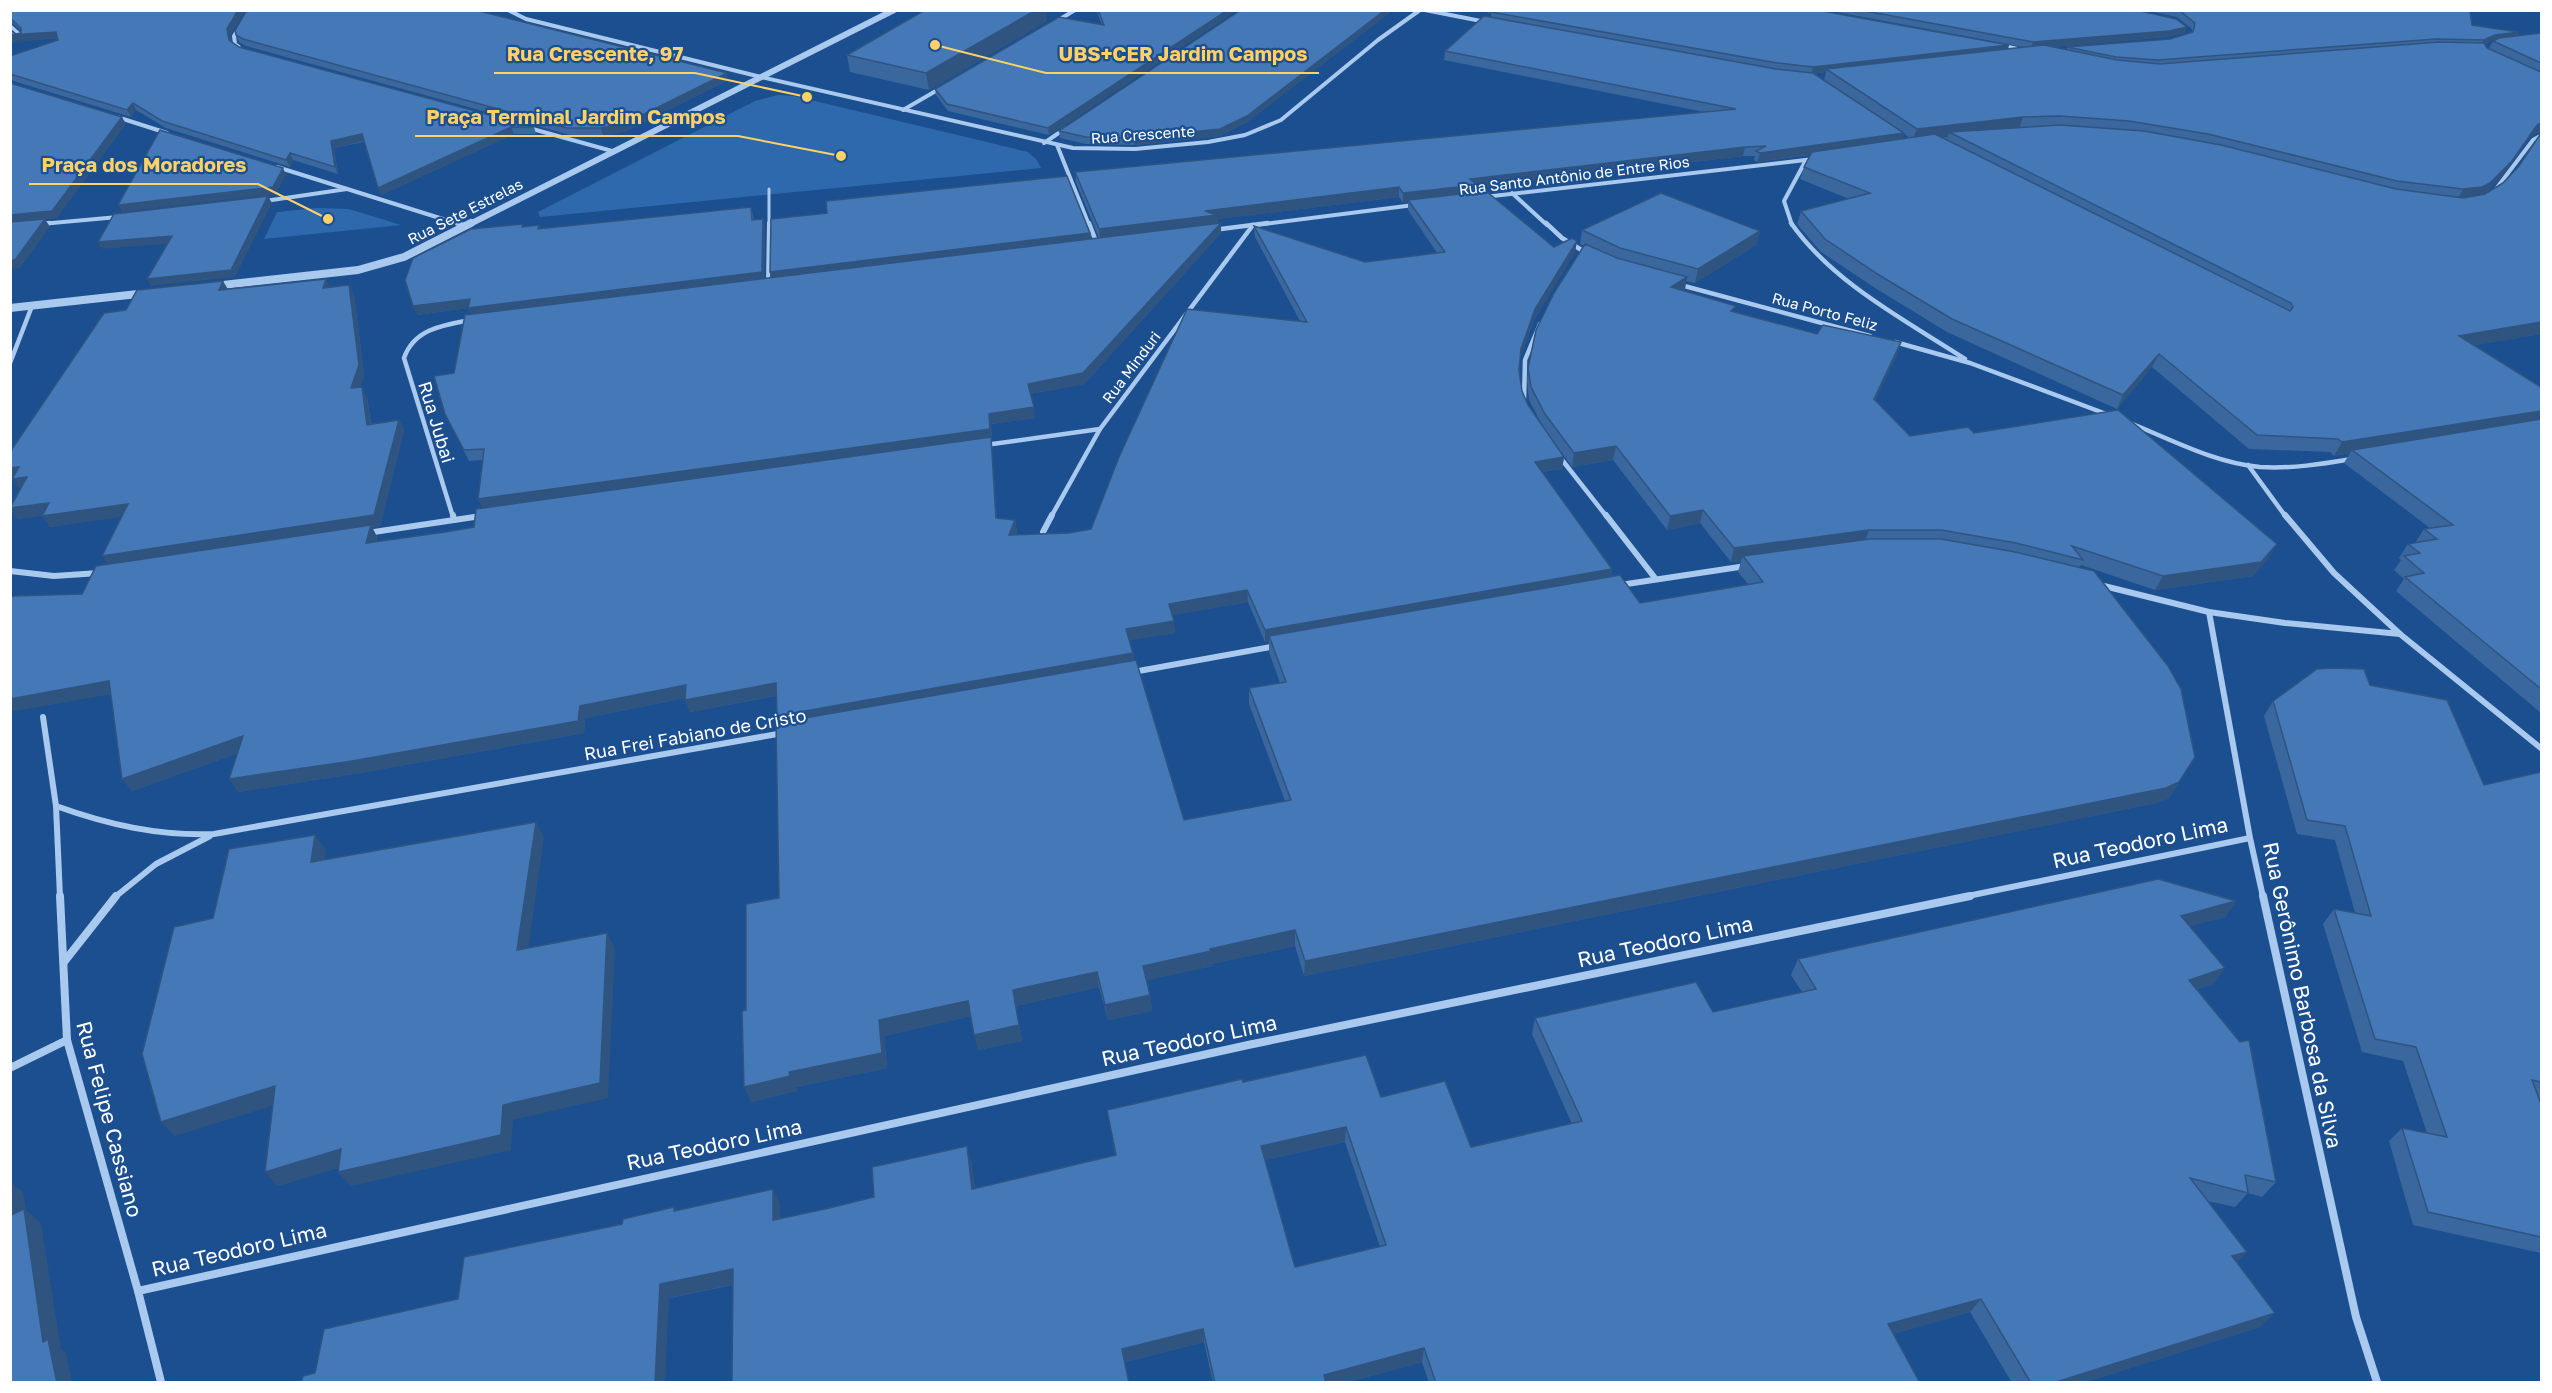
<svg xmlns="http://www.w3.org/2000/svg" width="2552" height="1393" font-family="'Golos Text',sans-serif">
<style>
.green{fill:#2e69ad}
.lines{fill:none;stroke-linecap:round;stroke-linejoin:round}
.service-far1{stroke:#a9c9ee;stroke-width:3}
.service{stroke:#a9c9ee;stroke-width:4}
.minor-far3{stroke:#a9c9ee;stroke-width:4}
.minor-far2{stroke:#a9c9ee;stroke-width:4.5}
.minor-far1{stroke:#a9c9ee;stroke-width:6}
.minor{stroke:#a9c9ee;stroke-width:8}
.tertiary-far1{stroke:#a9c9ee;stroke-width:6}
.tertiary{stroke:#a9c9ee;stroke-width:8}
.wall{fill:#3a679d;fill-rule:evenodd}
.shaded-wall{fill:#305480}
.building{fill:#4478b7;stroke:#305480;stroke-width:1.5;fill-rule:evenodd}
.labels{text-anchor:middle;dominant-baseline:central;stroke-width:4.5;stroke-linejoin:round;paint-order:stroke}
.far-street-label{font-size:15px;fill:#fff;stroke:#1b4f8f}
.street-label{font-size:18px;fill:#fff;stroke:#1b4f8f}
.near-street-label{font-size:21px;fill:#fff;stroke:#1b4f8f}
.leader{fill:none;stroke:#ffd166;stroke-width:2}
.callout-dot{fill:#ffd166;stroke:#1b4f8f;stroke-width:2}
.callout-label{font-size:20px;text-anchor:middle;font-weight:bold;fill:#ffd166;stroke:#1b4f8f;stroke-width:4.5;stroke-linejoin:round;paint-order:stroke}
</style>
<rect width="100%" height="100%" fill="#1b4f8f"/>
<g class="green">
<polygon points="778,95 794,96 1028,152 1037,160 1041,168 540,217 538,212 755,101"/>
<polygon points="317,208 349,209 401,225 264,239 277,212"/>
</g>
<g class="lines">
<polyline class="service-far1" points="769,225 769,189"/>
<polyline class="service" points="768,283 769,223"/>
<g class="minor-far3">
<polyline points="508,10 526,19 761,77 1073,148 1135,149 1208,142 1245,135 1281,120 1378,40 1420,10"/>
<polyline points="1425,10 1486,22"/>
<polyline points="1057,21 1075,10"/>
<polyline points="10,26 22,37"/>
<polyline points="239,28 234,36 235,44 239,47"/>
<polyline points="2000,45 2022,50"/>
<polyline points="903,110 941,88"/>
<polyline points="117,117 167,133"/>
<polyline points="529,128 612,151"/>
<polyline points="1044,143 1066,128"/>
<polyline points="1057,145 1089,225"/>
<polyline points="277,167 462,225"/>
<polyline points="2496,189 2533,140 2542,135"/>
<polyline points="1512,193 1547,225"/>
<polyline points="1484,197 1814,159"/>
<polyline points="265,201 347,189"/>
<polyline points="41,224 118,217"/>
<polyline points="1256,225 1414,205"/>
<polyline points="1792,225 1784,201 1806,160"/>
</g>
<g class="minor-far2">
<polyline points="457,223 466,226"/>
<polyline points="1089,223 1097,244"/>
<polyline points="1546,223 1562,238 1588,254"/>
<path d="M1791,223C1833,283 1905,320 1965,359"/>
<polyline points="41,224 50,223"/>
<polyline points="1213,230 1268,223"/>
<polyline points="1677,284 1870,336"/>
<polyline points="1895,342 1970,363 2109,415"/>
<polyline points="10,363 32,306"/>
<polyline points="1524,399 1525,360 1540,324"/>
<path d="M2130,423C2172,440 2215,463 2260,467C2291,469 2322,464 2352,459"/>
<polyline points="985,445 1100,429"/>
<polyline points="1559,456 1607,517"/>
<polyline points="2248,465 2286,517"/>
<path d="M453,517L404,358C414,329 443,325 470,320"/>
<polyline points="477,517 481,516"/>
<polyline points="1051,517 1100,429 1253,225"/>
</g>
<g class="minor-far1">
<polyline points="453,515 454,520"/>
<polyline points="1606,515 1655,578"/>
<polyline points="1043,532 1052,515"/>
<polyline points="367,533 481,516"/>
<polyline points="10,571 54,576 99,573"/>
<polyline points="1620,585 1746,566"/>
<polyline points="2100,585 2209,612 2285,623 2400,634 2334,573 2285,515"/>
<polyline points="2209,612 2250,838 2263,897"/>
<polyline points="2400,634 2542,749"/>
<polyline points="1133,672 1276,646"/>
<polyline points="43,717 56,806 60,897"/>
<path d="M56,806C109,825 158,836 214,834L783,733"/>
<polyline points="115,897 156,864 210,836"/>
<polyline points="1963,897 2250,838"/>
</g>
<g class="minor">
<polyline points="60,896 67,1040 138,1291 161,1382"/>
<polyline points="2263,896 2356,1317 2377,1382"/>
<polyline points="64,962 116,896"/>
<polyline points="10,1068 67,1040"/>
<polyline points="138,1291 1248,1045 1970,896"/>
</g>
<polyline class="tertiary-far1" points="468,225 894,10"/>
<g class="tertiary">
<polyline points="214,286 358,270 404,257 471,223"/>
<polyline points="10,308 147,293"/>
</g>
</g>
<g class="wall">
<polygon points="10,10 230,36 231,41 239,47 534,127 536,134 514,134 381,195 378,188 364,142 334,148 338,174 293,160 290,167 166,128 136,110 131,117 10,80 10,56 58,40 57,39 16,34 21,33 21,31 13,23 10,23"/>
<polygon points="1096,10 1237,10 1049,135 948,111 936,95 935,89 1102,25"/>
<polygon points="1241,10 1393,10 1247,122 1220,136 1135,145 1086,144 1060,138 1059,131"/>
<path d="M1475,10H1817L2009,45L2008,49L2023,47L1826,10H2136L2187,27L2184,33L2166,37L2053,47L2067,49V47L2170,39L2192,33V29L2177,17L2144,10H2470L2472,25L2519,32L2516,36L2541,33V131L2530,137L2505,173L2483,195L2541,334L2474,345L2541,387V713L2396,591L2404,579L2394,570L2401,560L2399,558L2408,544L2415,543L2424,529L2430,528L2344,463L2350,453L2334,456L2330,452L2249,449L2152,367L2117,409L1947,332L1875,288L1821,252L1797,224L1801,211L1849,199L1800,179L1804,167L1810,155L1757,162L1754,160L1755,156H1743L1476,188V192L1554,247L1577,241L1575,252L1534,320L1520,359L1519,370L1522,391L1528,405L1542,425L1529,400L1527,381L1528,368L1584,246L1580,244L1582,230L1760,231L1756,245L1695,283L1686,281L1685,289L1683,290L1734,312L1817,334L1901,342L1897,355L1875,400L1910,436L1974,433L2269,557L2253,576L2155,590L2081,565L2079,568L2185,773L2169,798L2156,803L1304,976L1295,946L1211,964L1212,966L1147,980L1150,995L1152,1011L1108,1020L1099,987L1016,1006L1022,1041L978,1050L971,1016L884,1036L887,1068L796,1087L797,1091L751,1102L746,1010L779,898V722L777,716L776,696L690,712L685,698L585,718L584,733L360,773L238,792V753L132,791L111,694L82,594L108,565L122,516L50,527L43,515L18,519L10,509V507L20,489L12,479H10V452L126,310L228,289L331,287L354,295L364,375L360,387L367,397L371,424L399,420L404,430L380,526L372,527L377,537L376,542L474,527L482,509L483,460L469,461L445,414L454,373L471,314L468,308L417,315L524,227L539,225L540,229L751,207L754,220L763,219L765,227L764,279L772,278L770,272L1090,233L1091,239L1099,238L1076,182L1075,172L1704,112L1444,60L1445,51L1491,18V13ZM2491,41H2493L2489,48H2487L2485,44ZM1826,72L1824,80L1813,74ZM1904,134L1910,138L1902,139ZM1399,197L1403,203L1408,202V210L1437,253L1365,262L1254,226L1255,237L1300,321L1091,529L1068,533L1016,535L1017,532L1015,520L997,518L991,440H992L991,424L1035,418L1030,394L1084,384L1221,233V223L1218,224V219ZM1548,434L1572,467L1613,460L1667,530L1700,523L1731,562L1741,561L1738,572L1748,584L1640,603L1611,576L1612,569L1542,472L1562,469L1564,457ZM1248,602L1265,642L1269,641V652L1280,683L1249,688V704L1285,801L1184,820L1134,660L1133,653L1129,640L1175,633L1172,615Z"/>
<polygon points="1047,21 929,90 850,72 847,55"/>
<polygon points="236,35 728,80 626,131 603,136 570,135 246,46 239,42"/>
<polygon points="2370,685 2484,785 2541,772 2541,1099 2539,1099 2541,1104 2541,1253 2413,1225 2389,1141 2402,1128 2427,1133 2403,1061 2362,1052 2323,924 2334,909 2355,913 2335,840 2297,834 2264,716 2273,701"/>
<path d="M2236,901L2225,917L2189,926L2214,984L2197,989L2276,1182L2262,1197L2248,1193L2235,1207L2207,1201L2237,1262L2260,1327L2083,1383H2012L1970,1312L1893,1334L1920,1383H1429L1422,1362L1345,1383H1213L1204,1342L1125,1362L732,1285L315,1373L458,1299L622,1224L676,1210L780,1203V1219L874,1197L971,1161L975,1189L1115,1155L1107,1110L1243,1082L1381,1097L1471,1147L1572,1124L1532,1034L1535,1018L1713,1012L1802,992L1791,975L1798,959ZM1345,1142L1380,1247L1295,1267L1265,1160Z"/>
</g>
<g class="shaded-wall">
<polygon points="238,10 245,10 230,36 232,47 229,40 227,29"/>
<polygon points="1036,10 1046,10 1047,21 929,90 926,73"/>
<polygon points="1228,10 1237,10 1049,135 1048,128"/>
<polygon points="1385,10 1393,10 1247,122 1220,136 1135,145 1134,138"/>
<polygon points="2187,27 2184,33 2166,37 2031,49 2033,42"/>
<polygon points="56,32 60,38 10,43 10,35"/>
<polygon points="2519,32 2515,38 2491,41 2480,46 2484,40 2495,35"/>
<polygon points="2009,45 2007,51 1826,69 1826,72 1811,74 1813,67"/>
<polygon points="727,73 728,80 626,131 603,136 601,128"/>
<polygon points="133,103 136,110 131,117 127,110"/>
<polygon points="122,117 126,124 57,218 10,223 10,215"/>
<polygon points="2023,117 2019,129 1949,132 1948,137 1913,140 1917,129"/>
<polygon points="2541,123 2541,131 2530,137 2505,173 2483,195 2456,202 2463,189 2537,125"/>
<polygon points="511,127 514,134 381,195 378,188"/>
<polygon points="1904,133 1901,142 1757,162 1760,153"/>
<polygon points="362,134 365,141 334,148 338,174 335,167 331,141"/>
<polygon points="1745,147 1743,156 1476,188 1476,194 1408,200 1408,202 1403,203 1403,193 1470,179"/>
<polygon points="290,153 293,160 290,167 286,160"/>
<polygon points="283,168 286,175 276,194 122,212 118,205"/>
<polygon points="1399,187 1399,197 1218,219 1218,224 1100,239 1099,229 1205,211"/>
<polygon points="268,196 272,203 235,277 151,286 147,279"/>
<polygon points="45,219 50,227 20,268 10,269 10,260"/>
<polygon points="763,219 765,227 764,280 472,316 468,308 417,315 413,306"/>
<polygon points="1221,223 1221,233 1084,384 1029,394 1028,384"/>
<polygon points="1760,231 1756,245 1695,283 1698,269"/>
<polygon points="1090,233 1091,240 772,279 770,272"/>
<polygon points="172,236 176,243 102,249 98,242"/>
<polygon points="1577,241 1575,252 1534,320 1520,360 1521,349 1535,309"/>
<polygon points="1687,277 1685,289 1669,299 1671,287"/>
<polygon points="326,279 331,288 323,288"/>
<polygon points="223,281 229,291 219,290"/>
<polygon points="349,285 354,295 364,375 356,399 351,388"/>
<polygon points="2541,322 2541,334 2450,349 2459,336"/>
<polygon points="1901,342 1897,355 1870,412 1874,399"/>
<polygon points="2159,354 2152,367 2117,409 2123,395"/>
<polygon points="362,387 367,397 372,435 367,425"/>
<polygon points="1034,407 1035,418 991,424 992,440 991,440 998,530 483,510 478,499 989,414"/>
<polygon points="2541,411 2541,423 2352,450 2350,453 2334,456 2342,442"/>
<polygon points="399,420 404,430 380,526 372,527 377,537 373,555 366,543 110,567 102,556"/>
<polygon points="1616,446 1613,460 1572,467 1574,453"/>
<polygon points="1564,457 1562,469 1533,473 1535,462"/>
<polygon points="19,467 34,487 19,489 12,479 10,479 10,468"/>
<polygon points="49,503 57,514 18,519 10,509 10,508"/>
<polygon points="128,504 135,515 50,527 42,516"/>
<polygon points="1703,510 1700,523 1667,530 1670,516"/>
<polygon points="1015,520 1017,532 1011,547 1009,535"/>
<polygon points="1869,530 1864,544 1743,556 1741,561 1731,562 1734,548"/>
<polygon points="2277,544 2269,557 2253,576 2155,590 2163,576"/>
<polygon points="1612,569 1610,581 1269,636 1269,641 1265,642 1265,630"/>
<polygon points="1247,590 1248,602 1169,616 1169,604"/>
<polygon points="1174,621 1175,633 1127,641 1126,629"/>
<polygon points="1133,653 1135,665 781,728 777,716"/>
<polygon points="109,681 118,693 10,712 10,699"/>
<polygon points="776,683 780,695 690,712 685,700"/>
<polygon points="686,685 690,697 585,718 584,733 360,773 238,792 229,779 580,706"/>
<polygon points="243,736 252,748 132,791 122,779"/>
<polygon points="2195,757 2169,798 2156,803 1304,976 1305,961"/>
<polygon points="536,822 544,837 526,965 517,950"/>
<polygon points="315,835 326,850 322,877 311,862"/>
<polygon points="2236,901 2225,917 2170,932 2181,916"/>
<polygon points="1295,930 1295,946 1211,964 1212,966 1145,981 1143,966 1210,949"/>
<polygon points="607,933 615,948 608,1098 513,1120 511,1150 351,1186 338,1172 503,1105"/>
<polygon points="2225,968 2214,984 2177,995 2189,980"/>
<polygon points="1097,972 1099,987 1016,1006 1022,1041 978,1050 974,1035 1013,990"/>
<polygon points="1150,995 1152,1011 1108,1020 1105,1005"/>
<polygon points="968,1001 972,1016 884,1036 887,1068 796,1087 797,1091 751,1102 744,1087 789,1072 879,1020"/>
<polygon points="275,1086 288,1101 175,1136 161,1122"/>
<polygon points="1346,1127 1345,1142 1261,1161 1261,1146"/>
<polygon points="967,1146 971,1161 977,1204 972,1189"/>
<polygon points="341,1149 353,1164 278,1186 265,1172"/>
<polygon points="10,1182 23,1192 26,1210 41,1223 61,1349 66,1352 72,1383 57,1383 43,1342 11,1215"/>
<polygon points="773,1189 780,1203 781,1235 773,1220"/>
<polygon points="2247,1252 2233,1266 2232,1256"/>
<polygon points="733,1269 740,1283 669,1298 665,1383 655,1383 660,1284"/>
<polygon points="1981,1299 1970,1312 1879,1338 1888,1324"/>
<polygon points="2275,1313 2260,1327 2083,1383 2053,1383"/>
<polygon points="1203,1329 1204,1342 1125,1362 1122,1349"/>
<polygon points="1424,1348 1422,1362 1345,1383 1323,1383 1324,1375"/>
</g>
<g class="building">
<polygon points="10,10 238,10 227,29 229,40 239,47 534,127 511,127 378,188 362,134 331,141 335,167 290,153 286,160 162,121 133,103 127,110 10,74 10,56 58,40 56,32 10,35 10,29 16,34 21,33 21,28 10,18"/>
<polygon points="247,10 475,10 727,73 624,124 601,128 567,128 243,39 236,35 235,30"/>
<polygon points="925,10 1036,10 926,73 847,55"/>
<polygon points="1098,10 1228,10 1048,128 947,104 935,89 1059,17 1104,25"/>
<polygon points="1241,10 1385,10 1247,116 1220,129 1134,138 1086,137 1059,131"/>
<polygon points="1492,10 1817,10 2009,45 1813,67 1777,63 1491,12"/>
<polygon points="1860,10 2136,10 2176,19 2187,27 2169,31 2033,42"/>
<polygon points="2176,10 2470,10 2472,25 2519,32 2495,35 2484,40 2436,39 2158,60 2116,57 2067,47 2170,39 2193,32 2195,23 2180,11"/>
<polygon points="1484,16 1776,69 1813,73 1904,133 1760,153 1756,151 1766,146 1745,147 1470,179 1477,185 1403,193 1399,187 1205,211 1217,215 1099,229 1075,172 1736,109 1445,51"/>
<polygon points="2541,33 2541,63 2493,41 2499,38"/>
<polygon points="2439,42 2484,43 2487,48 2541,72 2541,123 2537,125 2512,161 2490,183 2482,187 2463,189 2397,181 2208,134 2129,121 2060,116 2023,117 1917,129 1826,69 2044,45 2117,60 2160,64"/>
<polygon points="10,83 122,117 52,211 10,215"/>
<polygon points="2060,125 2144,131 2221,145 2396,189 2463,198 2485,194 2503,183 2519,166 2541,133 2541,322 2459,336 2541,387 2541,411 2342,442 2338,439 2257,435 2159,354 2123,395 1952,319 1879,275 1825,239 1801,211 1870,193 1804,167 1812,152 1935,134 2290,311 2293,307 2291,303 1949,132"/>
<polygon points="160,130 283,168 273,187 118,205"/>
<polygon points="1067,176 1090,233 770,272 771,219 827,213 826,201"/>
<polygon points="1486,191 1554,247 1572,238 1577,241 1535,309 1521,349 1519,370 1522,391 1528,405 1564,457 1535,462 1612,569 1265,630 1247,590 1169,604 1174,621 1126,629 1133,653 777,716 776,683 685,700 686,685 580,706 578,721 352,761 229,779 243,736 122,779 109,681 10,699 10,598 13,596 82,594 96,566 371,525 366,543 445,532 474,527 476,509 991,437 996,518 1015,520 1009,535 1068,533 1091,529 1119,457 1187,309 1307,322 1254,226 1365,262 1445,252 1408,200"/>
<polygon points="1661,193 1760,231 1698,269 1620,248 1582,230"/>
<polygon points="268,196 231,270 147,279 172,236 98,242 114,214"/>
<polygon points="751,207 752,220 763,219 762,272 468,308 470,299 413,306 405,280 413,258 471,229 523,224 522,227 539,225 538,229"/>
<polygon points="45,219 15,260 10,260 10,222"/>
<polygon points="1221,223 1083,373 1028,384 1034,407 989,414 990,429 478,499 484,449 464,450 445,414 434,376 454,373 465,315"/>
<polygon points="1585,244 1617,258 1687,277 1671,287 1736,306 1731,311 1817,334 1823,325 1901,342 1874,399 1910,436 1968,427 1974,433 2118,410 2277,544 2261,562 2163,576 2072,546 2083,560 2016,543 1941,530 1869,530 1734,548 1703,510 1670,516 1616,446 1574,453 1545,414 1531,387 1528,368 1536,330 1554,293"/>
<polygon points="326,279 323,288 349,285 359,365 351,388 362,387 367,425 399,420 374,515 102,556 128,504 42,516 49,503 10,508 27,477 12,479 19,467 10,468 10,452 104,313 126,310 137,290 223,281 219,290"/>
<polygon points="2541,419 2541,689 2405,577 2424,573 2404,556 2420,553 2408,544 2437,539 2424,529 2453,525 2352,450"/>
<polygon points="1870,539 1941,539 2015,552 2094,571 2168,666 2181,689 2195,757 2179,782 2166,788 1305,961 1295,930 1210,949 1211,951 1143,966 1150,995 1105,1005 1097,972 1013,990 1019,1025 974,1035 968,1001 879,1020 882,1053 789,1072 790,1076 744,1087 742,1011 746,1010 746,904 779,898 776,723 1136,660 1184,820 1291,800 1249,688 1286,682 1269,636 1620,575 1640,603 1763,582 1743,556"/>
<polygon points="2334,668 2364,669 2370,685 2447,700 2484,785 2541,772 2541,1082 2532,1080 2541,1104 2541,1237 2428,1212 2402,1128 2447,1137 2416,1047 2375,1039 2334,909 2371,916 2345,826 2307,820 2273,701 2317,669"/>
<polygon points="536,822 517,950 607,933 600,1083 503,1105 501,1135 338,1172 341,1149 265,1172 275,1086 161,1122 142,1054 174,927 213,918 229,849 315,835 311,862"/>
<path d="M2158,879L2236,901L2181,916L2225,968L2189,980L2240,1042L2249,1040L2276,1182L2245,1175L2248,1193L2190,1178L2247,1252L2232,1256L2275,1313L2053,1383H2031L1981,1299L1888,1324L1920,1383H1436L1424,1348L1324,1375L1326,1383H1215L1203,1329L1122,1349L1129,1383H732L733,1269L660,1284L655,1383H301L303,1376L315,1373L324,1329L458,1299L464,1257L622,1224L623,1219L674,1207V1211L773,1189V1220L825,1209L874,1197L872,1167L967,1146L972,1189L1116,1155L1107,1110L1242,1079L1243,1082L1366,1055L1381,1097L1445,1081L1471,1147L1582,1121L1535,1018L1696,982L1713,1012L1816,989L1798,959ZM1346,1127L1386,1245L1295,1267L1261,1146Z"/>
<polygon points="24,1209 43,1342 48,1339 57,1383 10,1383 10,1213 11,1215"/>
</g>
<g class="labels">
<g class="far-street-label">
<text transform="translate(1143 134) rotate(-4)">Rua Crescente</text>
<text transform="translate(1574 175) rotate(-7)">Rua Santo Antônio de Entre Rios</text>
<text transform="translate(465 211) rotate(-27)">Rua Sete Estrelas</text>
<text transform="translate(1825 311) rotate(15)">Rua Porto Feliz</text>
<text transform="translate(1131 367) rotate(-53)">Rua Minduri</text>
</g>
<g class="street-label">
<text transform="translate(437 422) rotate(73)">Rua Jubai</text>
<text transform="translate(695 734) rotate(-10)">Rua Frei Fabiano de Cristo</text>
</g>
<g class="near-street-label">
<text transform="translate(2140 842) rotate(-12)">Rua Teodoro Lima</text>
<text transform="translate(1665 941) rotate(-12)">Rua Teodoro Lima</text>
<text transform="translate(2303 995) rotate(78)">Rua Gerônimo Barbosa da Silva</text>
<text transform="translate(1189 1040) rotate(-12)">Rua Teodoro Lima</text>
<text transform="translate(110 1119) rotate(75)">Rua Felipe Cassiano</text>
<text transform="translate(714 1144) rotate(-12)">Rua Teodoro Lima</text>
<text transform="translate(239 1249) rotate(-13)">Rua Teodoro Lima</text>
</g>
</g>
<path class="leader" d="M935 45L1046 73H1319M807 97L695 73H494M841 156L738 136H415M328 219L258 184H29"/>
<g class="callout-dot">
<circle cx="935" cy="45" r="6"/>
<circle cx="807" cy="97" r="6"/>
<circle cx="841" cy="156" r="6"/>
<circle cx="328" cy="219" r="6"/>
</g>
<g class="callout-label">
<text x="1183" y="61">UBS+CER Jardim Campos</text>
<text x="595" y="61">Rua Crescente, 97</text>
<text x="576" y="124">Praça Terminal Jardim Campos</text>
<text x="144" y="172">Praça dos Moradores</text>
</g>
<rect width="2552" height="1393" fill="none" stroke="#ffffff" stroke-width="24"/>
</svg>
